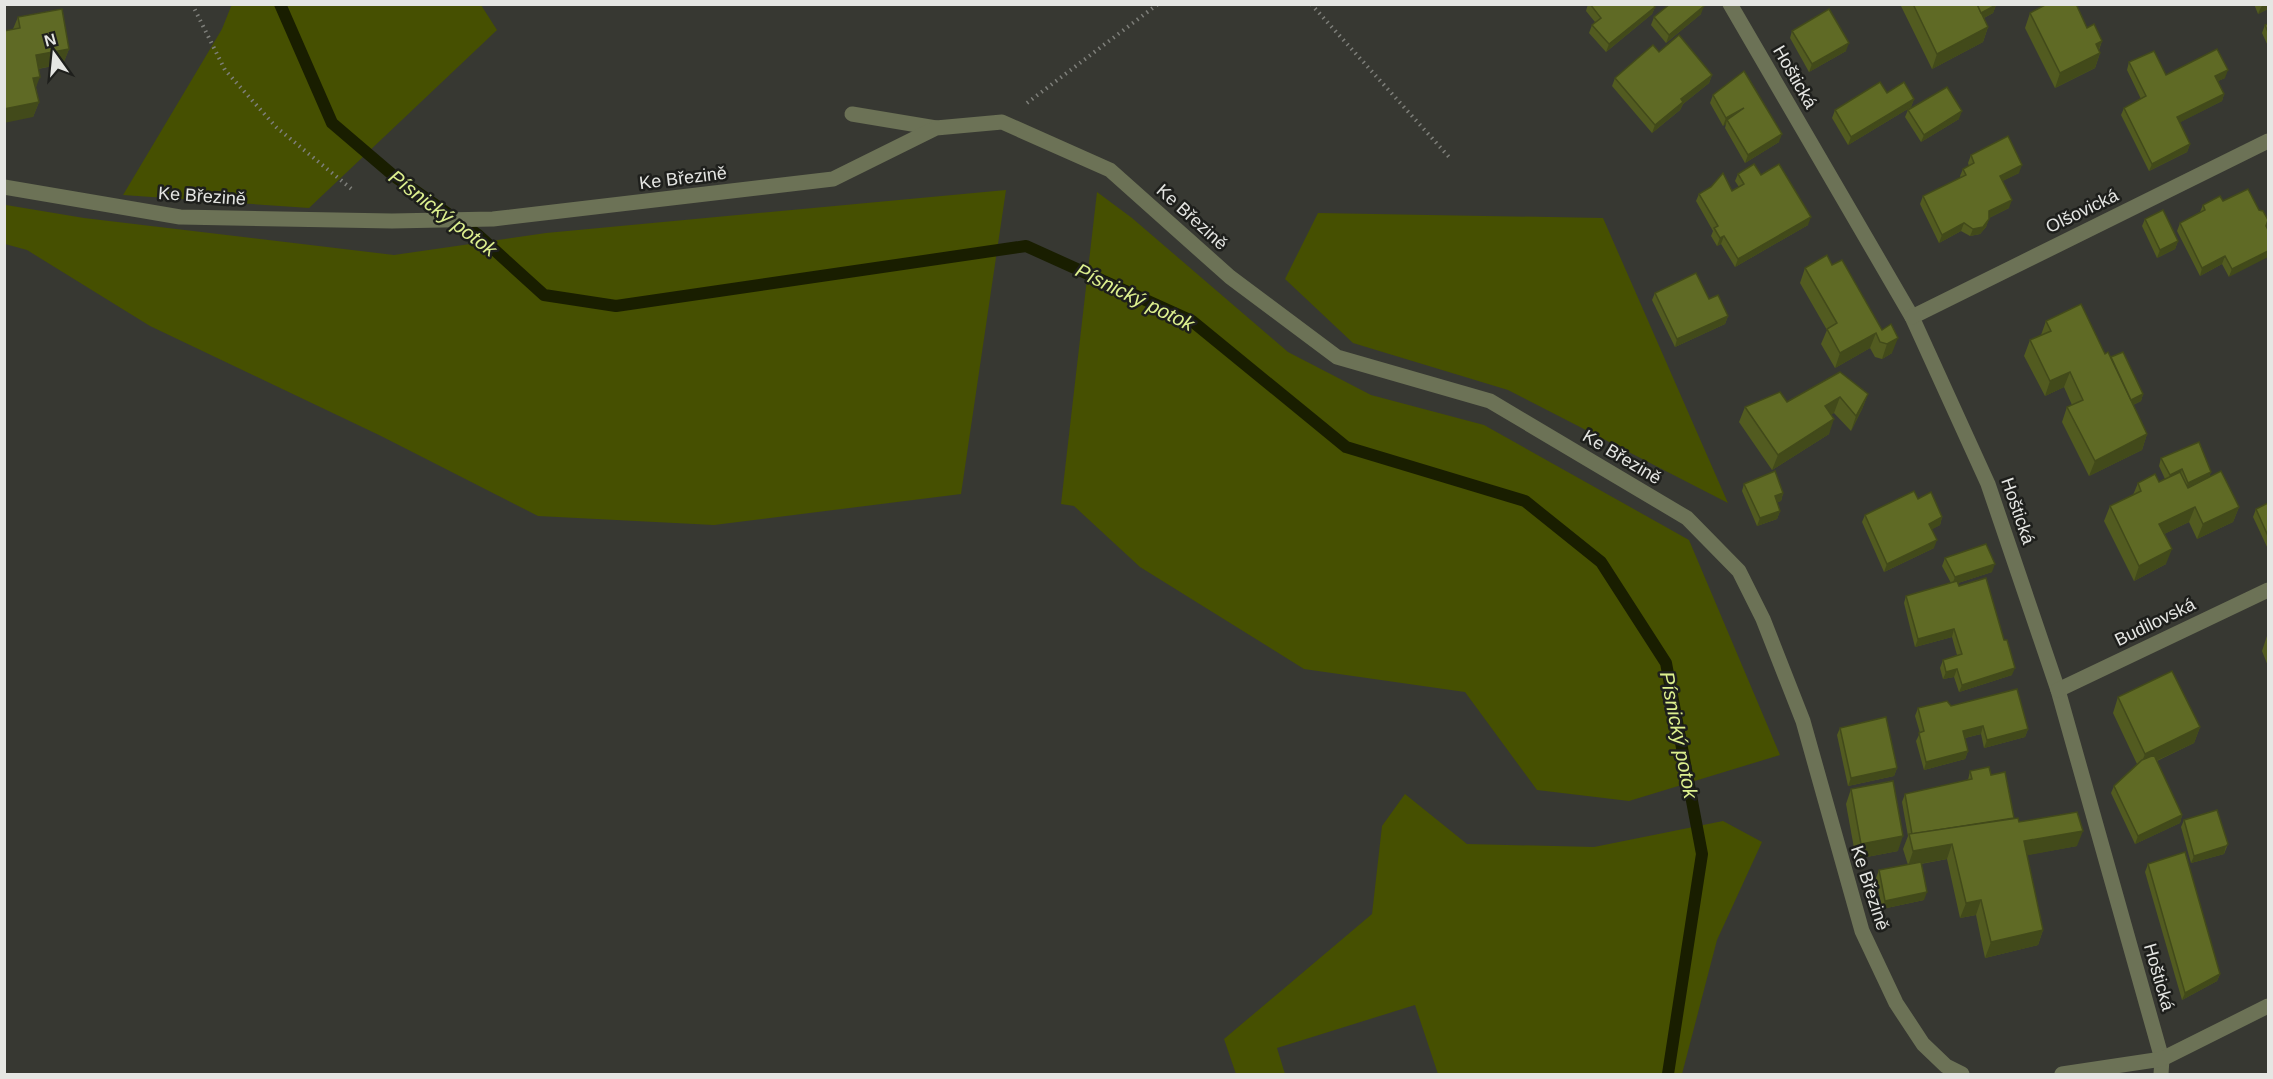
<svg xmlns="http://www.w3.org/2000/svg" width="2273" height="1079" font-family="Helvetica,sans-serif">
<rect width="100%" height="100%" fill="#373832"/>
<g fill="#465001">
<polygon points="232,4 481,5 497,30 309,208 123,195 222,29"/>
<polygon points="1006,190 961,494 714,525 538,516 381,436 150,326 27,250 5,244 6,205 84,218 394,255 546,233"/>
<polygon points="1097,192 1132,218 1288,352 1371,395 1484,425 1689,540 1780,755 1629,801 1537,790 1465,692 1304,669 1140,567 1074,506 1061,504"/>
<polygon points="1318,213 1603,218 1728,503 1508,390 1353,343 1285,279"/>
<polygon points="1405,794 1467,844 1594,847 1723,821 1762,842 1717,940 1682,1074 1438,1074 1415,1005 1277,1048 1285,1074 1236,1074 1224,1039 1372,914 1382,826"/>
</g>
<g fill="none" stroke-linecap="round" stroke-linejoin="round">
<polyline stroke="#191e00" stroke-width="12" points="280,4 332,123 394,176 478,235 544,295 616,306 1026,246 1192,321 1346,447 1525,501 1601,562 1666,663 1702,854 1668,1074"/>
<g stroke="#7e7f7a" stroke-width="4" stroke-dasharray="1.5 4.5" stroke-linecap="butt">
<polyline points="192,4 225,70 276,127 354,191"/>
<polyline points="1311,4 1449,157"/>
<polyline points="1027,103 1158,4"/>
</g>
<polyline stroke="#6c7256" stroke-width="15" points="852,114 936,128"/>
<g stroke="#6c7256" stroke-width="15">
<polyline points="1730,4 1912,317 1988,484 2058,690 2162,1059 2161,1074"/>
<polyline points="4,187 180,217 392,221 493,219 833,179 936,128 1002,122 1110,170 1230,277 1337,357 1490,401 1687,518 1739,571 1763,619 1803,721 1862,931 1896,1003 1923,1044 1946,1066 1962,1074"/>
<polyline points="1912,317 2268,141"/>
<polyline points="2058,690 2268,590"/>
<polyline points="2062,1074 2162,1059 2268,1006"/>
</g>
</g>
<g fill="#525b20">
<polygon points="1588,4 1653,4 1655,7 1652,14 1606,52 1589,33 1592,25 1595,22 1586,11"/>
<polygon points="1900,4 1995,4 1996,5 1993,13 1984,18 1988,27 1983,42 1932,69"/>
<polygon points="2254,4 2268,4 2268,9 2258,14"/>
<polygon points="2030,13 2087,28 2102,41 2099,50 2100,53 2095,68 2055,88 2025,28"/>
<polygon points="1701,14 1666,43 1651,25 1654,17"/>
<polygon points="18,17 69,49 63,64 38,69 36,88 39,102 33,117 13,29"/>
<polygon points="2268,24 2268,46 2262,33 2265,25"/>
<polygon points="1792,31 1846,51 1809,72 1790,38"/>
<polygon points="1659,52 1712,75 1709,83 1683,104 1680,110 1652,133 1612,86 1615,78"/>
<polygon points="2129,62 2166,75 2225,78 2218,81 2224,94 2222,101 2180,122 2190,144 2187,152 2149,171 2121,115 2124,108 2141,99 2127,70"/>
<polygon points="1887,93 1914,99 1911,107 1848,145 1832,118 1835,110"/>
<polygon points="1713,95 1779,142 1745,163 1725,128 1726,124 1723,126 1710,103"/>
<polygon points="1908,110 1959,119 1921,142 1905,117"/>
<polygon points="1971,155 2019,173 2002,181 2009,208 1989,218 1986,227 1980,234 1970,236 1961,231 1939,243 1920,204 1923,196 1961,178 1960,176 1963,169 1969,166 1968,163"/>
<polygon points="1738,174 1761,175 1808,225 1735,267 1721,244 1717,246 1711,236 1713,231 1696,201 1699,194 1732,191 1739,187 1735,181"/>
<polygon points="2223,201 2259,210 2229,277 2222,264 2200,276 2177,231 2180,223 2200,212 2203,205"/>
<polygon points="2145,219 2178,241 2175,249 2157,258 2142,226"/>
<polygon points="1842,260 1892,353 1882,359 1875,357 1870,348 1835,368 1821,344 1827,330 1800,283 1805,268 1832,265"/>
<polygon points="1655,293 1728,316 1725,324 1675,347 1652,300"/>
<polygon points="2046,321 2111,357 2143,394 2141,401 2133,405 2147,434 2142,450 2089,476 2062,422 2067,407 2072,405 2064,387 2045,396 2024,356 2030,340 2041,335"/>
<polygon points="1868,394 1862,409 1851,431 1834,413 1831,414 1829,434 1772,470 1739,422 1745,407"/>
<polygon points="2161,458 2211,472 2209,477 2239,507 2233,522 2197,539 2189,522 2164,534 2166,564 2134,581 2104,521 2110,506 2133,495 2138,483 2159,482 2165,479 2159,466"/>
<polygon points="1744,484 1783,493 1781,501 1777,502 1780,511 1777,519 1757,526 1742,491"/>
<polygon points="1918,499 1942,517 1940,525 1932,529 1934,548 1884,572 1862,522 1865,515"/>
<polygon points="2268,503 2268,549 2253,517 2256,509"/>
<polygon points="1945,558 1992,572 1958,583 2012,675 1959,692 1954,677 1943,679 1940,668 1943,660 1957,655 1952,637 1915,647 1904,603 1906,596 1951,583 1942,566"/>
<polygon points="2267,636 2268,636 2268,666 2262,651"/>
<polygon points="2118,697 2200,727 2194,743 2157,761 2182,815 2180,823 2135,844 2111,793 2114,786 2137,764 2113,713"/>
<polygon points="1951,706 2028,729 2025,737 1984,748 1981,734 1965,738 1968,751 1965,759 1924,770 1916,741 1920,733 1915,716 1918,708"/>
<polygon points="1840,728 1897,768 1894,776 1848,786 1837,735"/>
<polygon points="1970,771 1991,775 2014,818 2019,822 2077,846 2027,855 2043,930 2038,945 1985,958 1976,915 1960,918 1947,859 1921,864 1924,900 1882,909 1876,878 1879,870 1908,865 1903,849 1908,836 1902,802 1905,794 1968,780"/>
<polygon points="1851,789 1898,851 1856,859 1846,804"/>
<polygon points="2184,820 2228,844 2224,854 2191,863 2181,827"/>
<polygon points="2148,864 2220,974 2217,981 2182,1000 2145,872"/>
</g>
<g fill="#424a1a">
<polygon points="2265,4 2268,4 2268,9 2258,14 2261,7"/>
<polygon points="1996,5 1993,13 1978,21 1981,13"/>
<polygon points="1704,6 1701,14 1666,43 1669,35"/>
<polygon points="1655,7 1652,14 1606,52 1609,44"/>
<polygon points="1988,27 1983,42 1932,69 1937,54"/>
<polygon points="2102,41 2097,54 2100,53 2095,68 2055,88 2060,73 2096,44"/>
<polygon points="1849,43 1846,51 1809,72 1812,64"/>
<polygon points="69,49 63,64 31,70 36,55"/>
<polygon points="2228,70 2225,78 2212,84 2215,76"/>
<polygon points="1712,75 1709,83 1683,104 1680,110 1652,133 1655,125 1681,99"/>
<polygon points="40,77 34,92 33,78"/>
<polygon points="2224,94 2222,101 2175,125 2177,117"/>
<polygon points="1914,99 1911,107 1848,145 1851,137"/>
<polygon points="39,102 33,117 4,123 4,109"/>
<polygon points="1744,108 1727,120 1726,124 1723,126 1726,118"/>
<polygon points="1962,111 1959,119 1921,142 1924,135"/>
<polygon points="1782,134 1779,142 1745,163 1748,155"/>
<polygon points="2190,144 2187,152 2149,171 2152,164"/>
<polygon points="2022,165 2019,173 1997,184 2000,176"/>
<polygon points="2012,200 2009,208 1987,219 1989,211"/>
<polygon points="1811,217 1808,225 1735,267 1738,259"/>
<polygon points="1989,219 1986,227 1980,234 1970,236 1973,229"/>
<polygon points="1964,223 1961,231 1939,243 1942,235"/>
<polygon points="1724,236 1721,244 1717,246 1720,238"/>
<polygon points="2178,241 2175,249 2157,258 2160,250"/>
<polygon points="2268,251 2268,257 2229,277 2232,269"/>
<polygon points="2225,256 2222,264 2200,276 2202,268"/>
<polygon points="1728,316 1725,324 1675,347 1677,339"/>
<polygon points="1876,333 1870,348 1835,368 1840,353"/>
<polygon points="1898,338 1892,353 1882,359 1887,344"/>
<polygon points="2070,372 2064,387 2045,396 2050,381"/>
<polygon points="1868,394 1862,409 1851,431 1856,416"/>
<polygon points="2143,394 2141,401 2123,410 2126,402"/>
<polygon points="1840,397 1834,413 1820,421 1825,406"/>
<polygon points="1834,419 1829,434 1772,470 1778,455"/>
<polygon points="2147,434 2142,450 2089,476 2095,461"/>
<polygon points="2182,469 2180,477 2167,482 2170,475"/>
<polygon points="2211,472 2208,479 2185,490 2188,483"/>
<polygon points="1783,493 1781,501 1772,504 1775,496"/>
<polygon points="2195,507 2189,522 2154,539 2159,524"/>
<polygon points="2239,507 2233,522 2197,539 2203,524"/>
<polygon points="1780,511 1777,519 1757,526 1760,518"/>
<polygon points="1942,517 1940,525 1927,532 1929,524"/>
<polygon points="1937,540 1934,548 1884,572 1887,564"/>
<polygon points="2172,549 2166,564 2134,581 2139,566"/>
<polygon points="1995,564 1992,572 1952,585 1955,577"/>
<polygon points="1954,629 1952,637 1915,647 1918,639"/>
<polygon points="2015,668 2012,675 1959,692 1962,685"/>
<polygon points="1957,669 1954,677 1943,679 1946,672"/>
<polygon points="1983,726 1981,734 1960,739 1963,731"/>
<polygon points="2200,727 2194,743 2139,769 2145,754"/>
<polygon points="2028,729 2025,737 1984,748 1987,740"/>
<polygon points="1968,751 1965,759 1924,770 1926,762"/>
<polygon points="1897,768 1894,776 1848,786 1851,778"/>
<polygon points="2182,815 2180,823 2135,844 2138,836"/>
<polygon points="2083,831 2077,846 2018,857 2024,841"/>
<polygon points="1903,836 1898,851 1856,859 1861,844"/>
<polygon points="1952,844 1947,859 1908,866 1913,851"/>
<polygon points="2226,846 2224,854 2191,863 2194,856"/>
<polygon points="1927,892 1924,900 1882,909 1885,901"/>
<polygon points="1981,900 1976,915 1960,918 1966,903"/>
<polygon points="2043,930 2038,945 1985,958 1991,942"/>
<polygon points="2220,974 2217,981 2182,1000 2185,993"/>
</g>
<g fill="#5f6a25" stroke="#424a1a" stroke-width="1.5">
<polygon points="1590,4 1653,4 1655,7 1609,44 1592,25 1601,18"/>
<polygon points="1670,4 1703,4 1704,6 1669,35 1654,17"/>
<polygon points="1913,4 1977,4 1988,27 1937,54"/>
<polygon points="1977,4 1995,4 1996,5 1981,13"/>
<polygon points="2047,4 2076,4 2087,28 2094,24 2102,41 2096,44 2100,53 2060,73 2030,13"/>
<polygon points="62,9 69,49 36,55 40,77 33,78 39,102 4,109 4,31 20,28 18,17"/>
<polygon points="1829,9 1849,43 1812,64 1792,31"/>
<polygon points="2268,24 2268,32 2265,25"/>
<polygon points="1679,35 1712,75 1681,99 1683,102 1655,125 1615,78 1653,45 1659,52"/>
<polygon points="2217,49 2228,70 2215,76 2224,94 2177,117 2190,144 2152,164 2124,108 2146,96 2129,62 2154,51 2166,75"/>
<polygon points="1744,71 1782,134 1748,155 1727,120 1744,108 1726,118 1713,95"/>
<polygon points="1880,82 1887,93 1904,82 1914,99 1851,137 1835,110"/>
<polygon points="1947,87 1962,111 1924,135 1908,110"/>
<polygon points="2008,136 2022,165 2000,176 2012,200 1989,211 1989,219 1983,227 1973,229 1964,223 1942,235 1923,196 1966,175 1963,169 1974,163 1971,155"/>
<polygon points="1754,164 1761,175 1779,164 1811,217 1738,259 1724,236 1720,238 1714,228 1718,226 1699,194 1711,187 1723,173 1732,191 1744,184 1738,174"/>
<polygon points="2248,189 2259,210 2263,211 2268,220 2266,226 2268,230 2268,251 2232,269 2225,256 2202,268 2180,223 2205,210 2203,205 2220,196 2223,201"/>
<polygon points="2163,210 2178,241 2160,250 2145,219"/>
<polygon points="1827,255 1832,265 1842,260 1882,330 1891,324 1898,338 1887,344 1880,342 1876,333 1840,353 1827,329 1837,323 1805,268"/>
<polygon points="1696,273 1709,299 1718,295 1728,316 1677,339 1655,293"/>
<polygon points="2081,304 2105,354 2108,352 2147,434 2095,461 2067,407 2083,400 2070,372 2050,381 2030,340 2051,331 2046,321"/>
<polygon points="2123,352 2143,394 2131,400 2111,357"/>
<polygon points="1840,372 1868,394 1856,416 1840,397 1825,406 1834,419 1778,455 1745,407 1780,392 1787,402"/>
<polygon points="2199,442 2211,472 2188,483 2182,469 2170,475 2161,458"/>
<polygon points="1775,471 1783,493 1775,496 1780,511 1760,518 1744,484"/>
<polygon points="2221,471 2239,507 2203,524 2195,507 2159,524 2172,549 2139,566 2110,506 2141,491 2138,483 2155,474 2159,482 2180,472 2188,488"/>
<polygon points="1914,491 1918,499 1931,492 1942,517 1929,524 1937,540 1887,564 1865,515"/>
<polygon points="2268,503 2268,536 2256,509"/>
<polygon points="1986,544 1995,564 1955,577 1945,558"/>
<polygon points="1986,578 2004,640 2007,640 2015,668 1962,685 1957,669 1946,672 1943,660 1962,654 1954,629 1918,639 1906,596 1957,581 1959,586"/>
<polygon points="2172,671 2200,727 2145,754 2118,697"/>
<polygon points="2017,689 2028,729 1987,740 1983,726 1963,731 1968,751 1926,762 1919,733 1924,731 1918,708 1947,701 1951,706"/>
<polygon points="1886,717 1897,768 1851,778 1840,728"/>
<polygon points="2154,755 2182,815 2138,836 2114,786 2142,760"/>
<polygon points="1989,767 1991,775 2005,772 2014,818 1912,834 1905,794 1972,779 1970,771"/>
<polygon points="1893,781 1903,836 1861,844 1851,789"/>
<polygon points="2217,810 2228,844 2226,846 2194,856 2184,820"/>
<polygon points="2077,812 2083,831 2024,841 2043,930 1991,942 1981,900 1966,903 1952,844 1913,851 1909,834 2018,818 2019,822"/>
<polygon points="2185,852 2220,974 2185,993 2148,864"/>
<polygon points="1921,862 1927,892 1885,901 1879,870"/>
</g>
<g text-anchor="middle" stroke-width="5" stroke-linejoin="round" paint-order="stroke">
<g font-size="18" fill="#e5e6e3" stroke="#1e1f1c">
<text transform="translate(1795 77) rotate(60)" y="6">Hoštická</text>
<text transform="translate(683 178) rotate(-7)" y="6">Ke Březině</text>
<text transform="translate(202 196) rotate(4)" y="6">Ke Březině</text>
<text transform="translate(2082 211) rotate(-26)" y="6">Olšovická</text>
<text transform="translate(1192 217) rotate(42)" y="6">Ke Březině</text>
<text transform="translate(1622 457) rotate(31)" y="6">Ke Březině</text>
<text transform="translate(2018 511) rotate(71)" y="6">Hoštická</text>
<text transform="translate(2155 622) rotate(-26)" y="6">Budilovská</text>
<text transform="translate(1870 888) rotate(72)" y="6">Ke Březině</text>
<text transform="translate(2159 977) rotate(74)" y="6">Hoštická</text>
</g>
<g font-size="20" font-style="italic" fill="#ddf08e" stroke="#1e1f1c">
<text transform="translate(443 213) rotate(37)" y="7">Písnický potok</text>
<text transform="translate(1135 297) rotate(26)" y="7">Písnický potok</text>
<text transform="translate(1679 735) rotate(79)" y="7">Písnický potok</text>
</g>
</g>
<rect width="2273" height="1079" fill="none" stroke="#e5e6e3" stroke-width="12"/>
<g transform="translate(54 54) rotate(345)" stroke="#1e1f1c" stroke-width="4.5" paint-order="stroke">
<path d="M0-4.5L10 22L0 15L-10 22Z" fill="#e5e6e3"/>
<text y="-9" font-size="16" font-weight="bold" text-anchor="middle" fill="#e5e6e3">N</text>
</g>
</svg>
